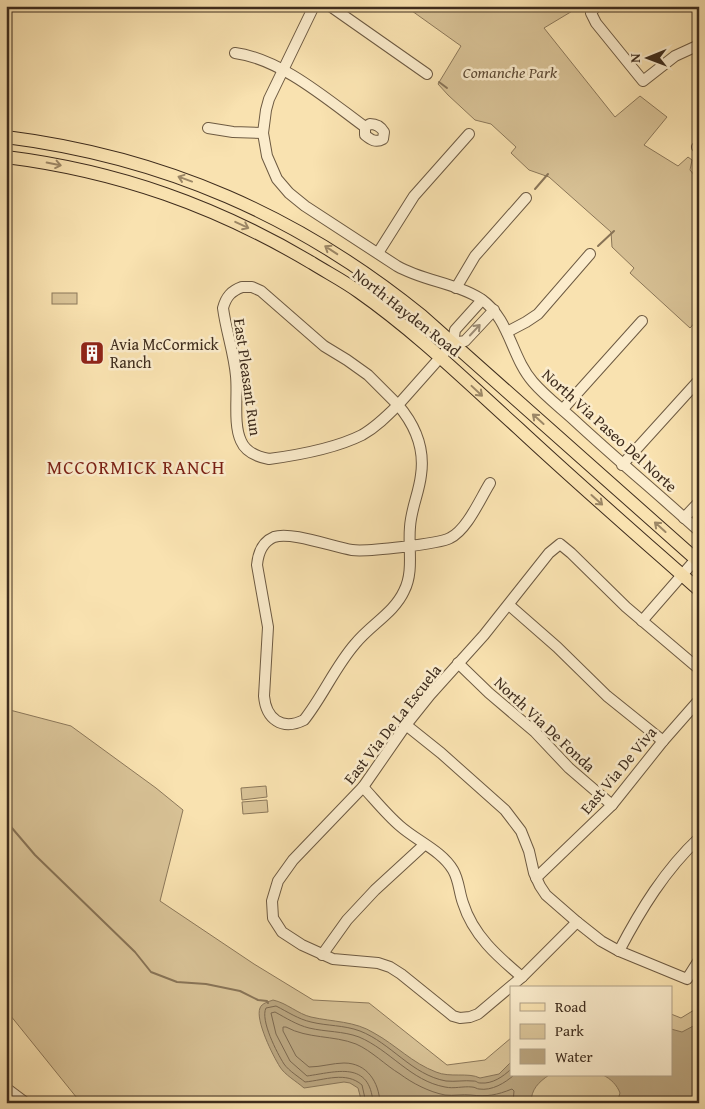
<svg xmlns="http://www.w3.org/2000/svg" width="705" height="1109" font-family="'Gentium Book Plus',serif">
<rect width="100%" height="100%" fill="#f9e2b0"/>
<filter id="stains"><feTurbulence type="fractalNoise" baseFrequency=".004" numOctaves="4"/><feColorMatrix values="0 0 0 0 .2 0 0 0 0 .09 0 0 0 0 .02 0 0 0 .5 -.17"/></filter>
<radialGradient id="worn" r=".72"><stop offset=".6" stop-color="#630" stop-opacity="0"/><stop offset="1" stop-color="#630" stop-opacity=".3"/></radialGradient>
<g fill="#d9c397" stroke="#8c785a">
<polygon points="405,6 575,6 574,10 544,28 615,117 640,96 667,117 644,145 678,166 688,157 692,160 690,170 699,181 699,318 690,328 630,273 634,268 612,247 611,232 549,177 529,170 511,153 516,147 491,124 475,120 448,95 438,84 461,46"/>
<rect x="52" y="293" width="25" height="11"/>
<polygon points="6,709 71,726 156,788 183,810 160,901 254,964 313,1000 369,1003 447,1065 485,1060 511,1038 511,1075 671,1075 671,1014 681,1018 699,1007 699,1103 81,1103 6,1010"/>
<polygon points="266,786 267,797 242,800 241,788"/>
<polygon points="267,800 268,812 243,814 242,802"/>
</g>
<g fill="#b9a47e" stroke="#887457">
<path d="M 273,1000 C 287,1003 298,1014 311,1017 C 333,1022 355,1021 374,1033 C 396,1045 412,1063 436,1072 C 450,1078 468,1072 480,1078 L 499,1074 L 511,1062 L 511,1075 L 549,1075 C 539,1082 531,1089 531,1103 L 362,1103 L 358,1088 L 350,1083 L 344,1082 L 304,1088 C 296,1081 285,1075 280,1067 C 273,1056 255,1020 260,1008 C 262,1003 268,1002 273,1000 Z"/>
<path d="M 699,1023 L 699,1103 L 617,1103 L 620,1093 C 617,1085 611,1079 603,1075 L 671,1075 L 671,1029 L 682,1032 Z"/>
</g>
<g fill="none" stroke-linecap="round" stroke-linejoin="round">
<g stroke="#7c684e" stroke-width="1">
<path d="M 366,1103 L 362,1085 C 346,1071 325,1080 305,1082 C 299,1077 289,1071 284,1064 C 277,1053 260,1020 266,1008 L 276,1006 C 288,1012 298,1019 311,1022 C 327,1026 344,1025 360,1031 C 391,1043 412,1075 446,1081 C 455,1082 465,1080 473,1081 C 478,1081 476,1083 481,1083 C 492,1084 503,1077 511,1069"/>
<path d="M 373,1103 C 370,1060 336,1072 307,1076 L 290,1061 L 276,1034 L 271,1013 L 275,1012 C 286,1018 297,1025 309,1028 C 326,1032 343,1031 359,1037 C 390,1050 411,1081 445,1087 C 454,1089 463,1086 472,1087 C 475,1087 477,1089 479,1089 C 492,1091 505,1083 514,1075"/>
<path d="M 380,1103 C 379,1082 367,1063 344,1063 C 333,1063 321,1067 309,1067 L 296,1056 L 283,1031 L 283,1027 L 286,1027 C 308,1039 333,1035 356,1044 C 372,1051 385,1065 400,1074 C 412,1083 429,1092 445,1095 C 453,1096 463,1094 471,1095 C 487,1097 497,1095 512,1089 L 514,1091 L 513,1103"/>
</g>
<g stroke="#887457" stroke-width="2">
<polyline points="439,82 447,88"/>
<polyline points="535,189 548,174"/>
<polyline points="598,246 614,231"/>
<polyline points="6,821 35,855 135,952 151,972 177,982 206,984 240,991 258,1000 267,1001 268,1003"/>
</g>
<defs>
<g id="minor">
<path d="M 314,6 L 269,99 L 266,110 L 263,133 L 267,156 L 277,179 L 289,193 L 305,206 L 397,266 C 423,281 456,283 481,299 C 510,319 511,357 533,382 C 545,396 561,408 574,420 C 615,458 658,494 699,531"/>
<polyline points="330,6 427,74"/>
<polyline points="596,6 591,13 596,23 643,81 675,56 699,45"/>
<path d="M 235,53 C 281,59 328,100 365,127"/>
<path d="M 370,124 C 377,124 381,127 384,132 L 383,139 C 376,143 371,140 365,135 L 365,127 Z"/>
<polyline points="208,128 233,132 263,133"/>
<polyline points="697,147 699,146"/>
<polyline points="378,253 414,196 469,134"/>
<path d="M 242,287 L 252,287 L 261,291 L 324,346 L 347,360 L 368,375 L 398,405 C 387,416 376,427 362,435 C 336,448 299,455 269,459 C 258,457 246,453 241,441 C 233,424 238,396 236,376 C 234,353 226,331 223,308 C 226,297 231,291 242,287 Z"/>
<polyline points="456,288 475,256 526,198"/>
<path d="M 482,300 L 455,330 L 453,343 L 398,405 C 415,425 425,448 421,475 C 419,493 411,509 410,527 C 408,548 414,572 404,591 C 394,613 370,625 355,644 C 335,667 323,696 304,720 C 282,731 266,719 264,696 L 268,627 L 257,565 C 258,554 262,542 274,537 C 291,531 333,547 352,550 C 366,552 439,544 450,538 C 467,530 480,499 490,483"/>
<polyline points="507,332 526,322 538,314 590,254"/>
<polyline points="453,343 465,341 494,310"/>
<polyline points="563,409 642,321"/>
<polyline points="622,465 699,380"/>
<polyline points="684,518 699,502"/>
<polyline points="509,605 557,647 607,696 663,741"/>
<polyline points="642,621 696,559"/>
<polyline points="458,663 489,693 535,732 569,768 612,805"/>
<polyline points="406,725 441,753 505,810 521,831 529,851 534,873 540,886 546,895 577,922 601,941 619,951 687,979 699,960"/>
<path d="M 363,787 C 375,800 387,815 400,826 C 417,841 442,851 453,870 C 459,880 459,892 463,903 C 473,935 497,956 522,977"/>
<polyline points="536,878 612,805 663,741 699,700"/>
<polyline points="577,922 522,977 478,1014 470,1017 460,1018 453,1016 401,974 390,967 378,963 333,959 302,945 282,932 273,918 272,901 278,881 293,860 363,787 406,725 430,695 484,635 549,553 560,544 571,553 626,607 699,669"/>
<path d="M 619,951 C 641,909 665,870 699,838"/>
<polyline points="322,955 347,920 375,890 424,845"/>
<polyline points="6,1088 26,1103"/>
</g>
<g id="major">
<path d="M 6,137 C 164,157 299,216 422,316 L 699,562"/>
<path d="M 6,157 C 118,171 216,206 312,263 C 328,273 344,281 359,292 C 416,332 466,381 518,428 C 577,483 638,536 699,590"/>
</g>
</defs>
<use href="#minor" stroke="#6d5a42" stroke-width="12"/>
<use href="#major" stroke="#3e2c1d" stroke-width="14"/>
<use href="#minor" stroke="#fbeccc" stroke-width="10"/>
<use href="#major" stroke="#f9e2b0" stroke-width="12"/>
</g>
<defs><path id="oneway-shaft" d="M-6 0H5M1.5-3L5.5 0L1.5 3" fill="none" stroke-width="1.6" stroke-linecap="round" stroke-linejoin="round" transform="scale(1.25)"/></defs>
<g stroke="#9c8766">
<use href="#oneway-shaft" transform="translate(54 164) rotate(11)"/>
<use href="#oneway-shaft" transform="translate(185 179) rotate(-160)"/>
<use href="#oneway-shaft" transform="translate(242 225) rotate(25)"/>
<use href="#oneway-shaft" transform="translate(331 250) rotate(-147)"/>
<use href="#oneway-shaft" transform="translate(477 391) rotate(43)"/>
<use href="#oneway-shaft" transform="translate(538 419) rotate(-138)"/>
<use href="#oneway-shaft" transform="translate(597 500) rotate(42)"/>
<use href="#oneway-shaft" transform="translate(660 527) rotate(-138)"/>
</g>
<use stroke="#9c8c74" href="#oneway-shaft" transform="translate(475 330) rotate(-47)"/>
<defs>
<symbol id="building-square" viewBox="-11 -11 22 22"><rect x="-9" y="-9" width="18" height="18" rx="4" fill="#8f2418" stroke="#fbeccc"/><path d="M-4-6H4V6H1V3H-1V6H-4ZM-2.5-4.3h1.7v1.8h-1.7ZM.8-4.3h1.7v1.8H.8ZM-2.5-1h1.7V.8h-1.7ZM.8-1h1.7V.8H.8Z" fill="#fff"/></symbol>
</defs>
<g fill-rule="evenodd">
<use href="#building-square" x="78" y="339" width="28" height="28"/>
</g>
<g text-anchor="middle" stroke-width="5" stroke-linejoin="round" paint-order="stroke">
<g font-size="16" font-style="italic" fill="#5d4a35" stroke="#fbeccc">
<text x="510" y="78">Comanche Park</text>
</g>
<g font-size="16" fill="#3e2c1d" stroke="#fbeccc">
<text transform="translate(407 312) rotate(38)" y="6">North Hayden Road</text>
<text transform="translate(248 377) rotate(82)" y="6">East Pleasant Run</text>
<text transform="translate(610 430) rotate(42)" y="6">North Via Paseo Del Norte</text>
<text transform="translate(392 724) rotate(-52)" y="6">East Via De La Escuela</text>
<text transform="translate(545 724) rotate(43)" y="6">North Via De Fonda</text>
<text transform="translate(618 770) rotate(-50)" y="6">East Via De Viva</text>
</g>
<g font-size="16" fill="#3e2c1d" stroke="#fbeccc" text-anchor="start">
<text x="110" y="350">Avia McCormick<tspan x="110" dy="18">Ranch</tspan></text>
</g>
<g font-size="19" letter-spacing="1" fill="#7a1f14" stroke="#fbeccc">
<text x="136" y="474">MCCORMICK RANCH</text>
</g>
</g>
<rect width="705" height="1109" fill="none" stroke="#f9e2b0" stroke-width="25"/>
<rect x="8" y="8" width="690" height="1094" fill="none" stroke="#3e2c1d" stroke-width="2.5"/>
<rect x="12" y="12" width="680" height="1084" fill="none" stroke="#3e2c1d"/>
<rect x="510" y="986" width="162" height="90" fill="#fbeccc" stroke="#af9f86"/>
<rect x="520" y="1003" width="25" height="8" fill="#f9e2b0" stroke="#af9f86"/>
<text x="555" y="1012" font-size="15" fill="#3e2c1d">Road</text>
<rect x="520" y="1024" width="25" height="15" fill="#d9c397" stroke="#af9f86"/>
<text x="555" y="1036" font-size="15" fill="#3e2c1d">Park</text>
<rect x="520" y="1049" width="25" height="15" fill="#b9a47e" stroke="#af9f86"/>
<text x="555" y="1062" font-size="15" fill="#3e2c1d">Water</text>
<g transform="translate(648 58) rotate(269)" stroke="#fbeccc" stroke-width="4" paint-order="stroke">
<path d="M0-4L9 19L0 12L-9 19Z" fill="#3e2c1d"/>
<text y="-8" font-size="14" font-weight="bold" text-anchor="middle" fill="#3e2c1d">N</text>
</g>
<rect width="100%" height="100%" filter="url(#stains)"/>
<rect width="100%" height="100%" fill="url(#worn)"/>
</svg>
